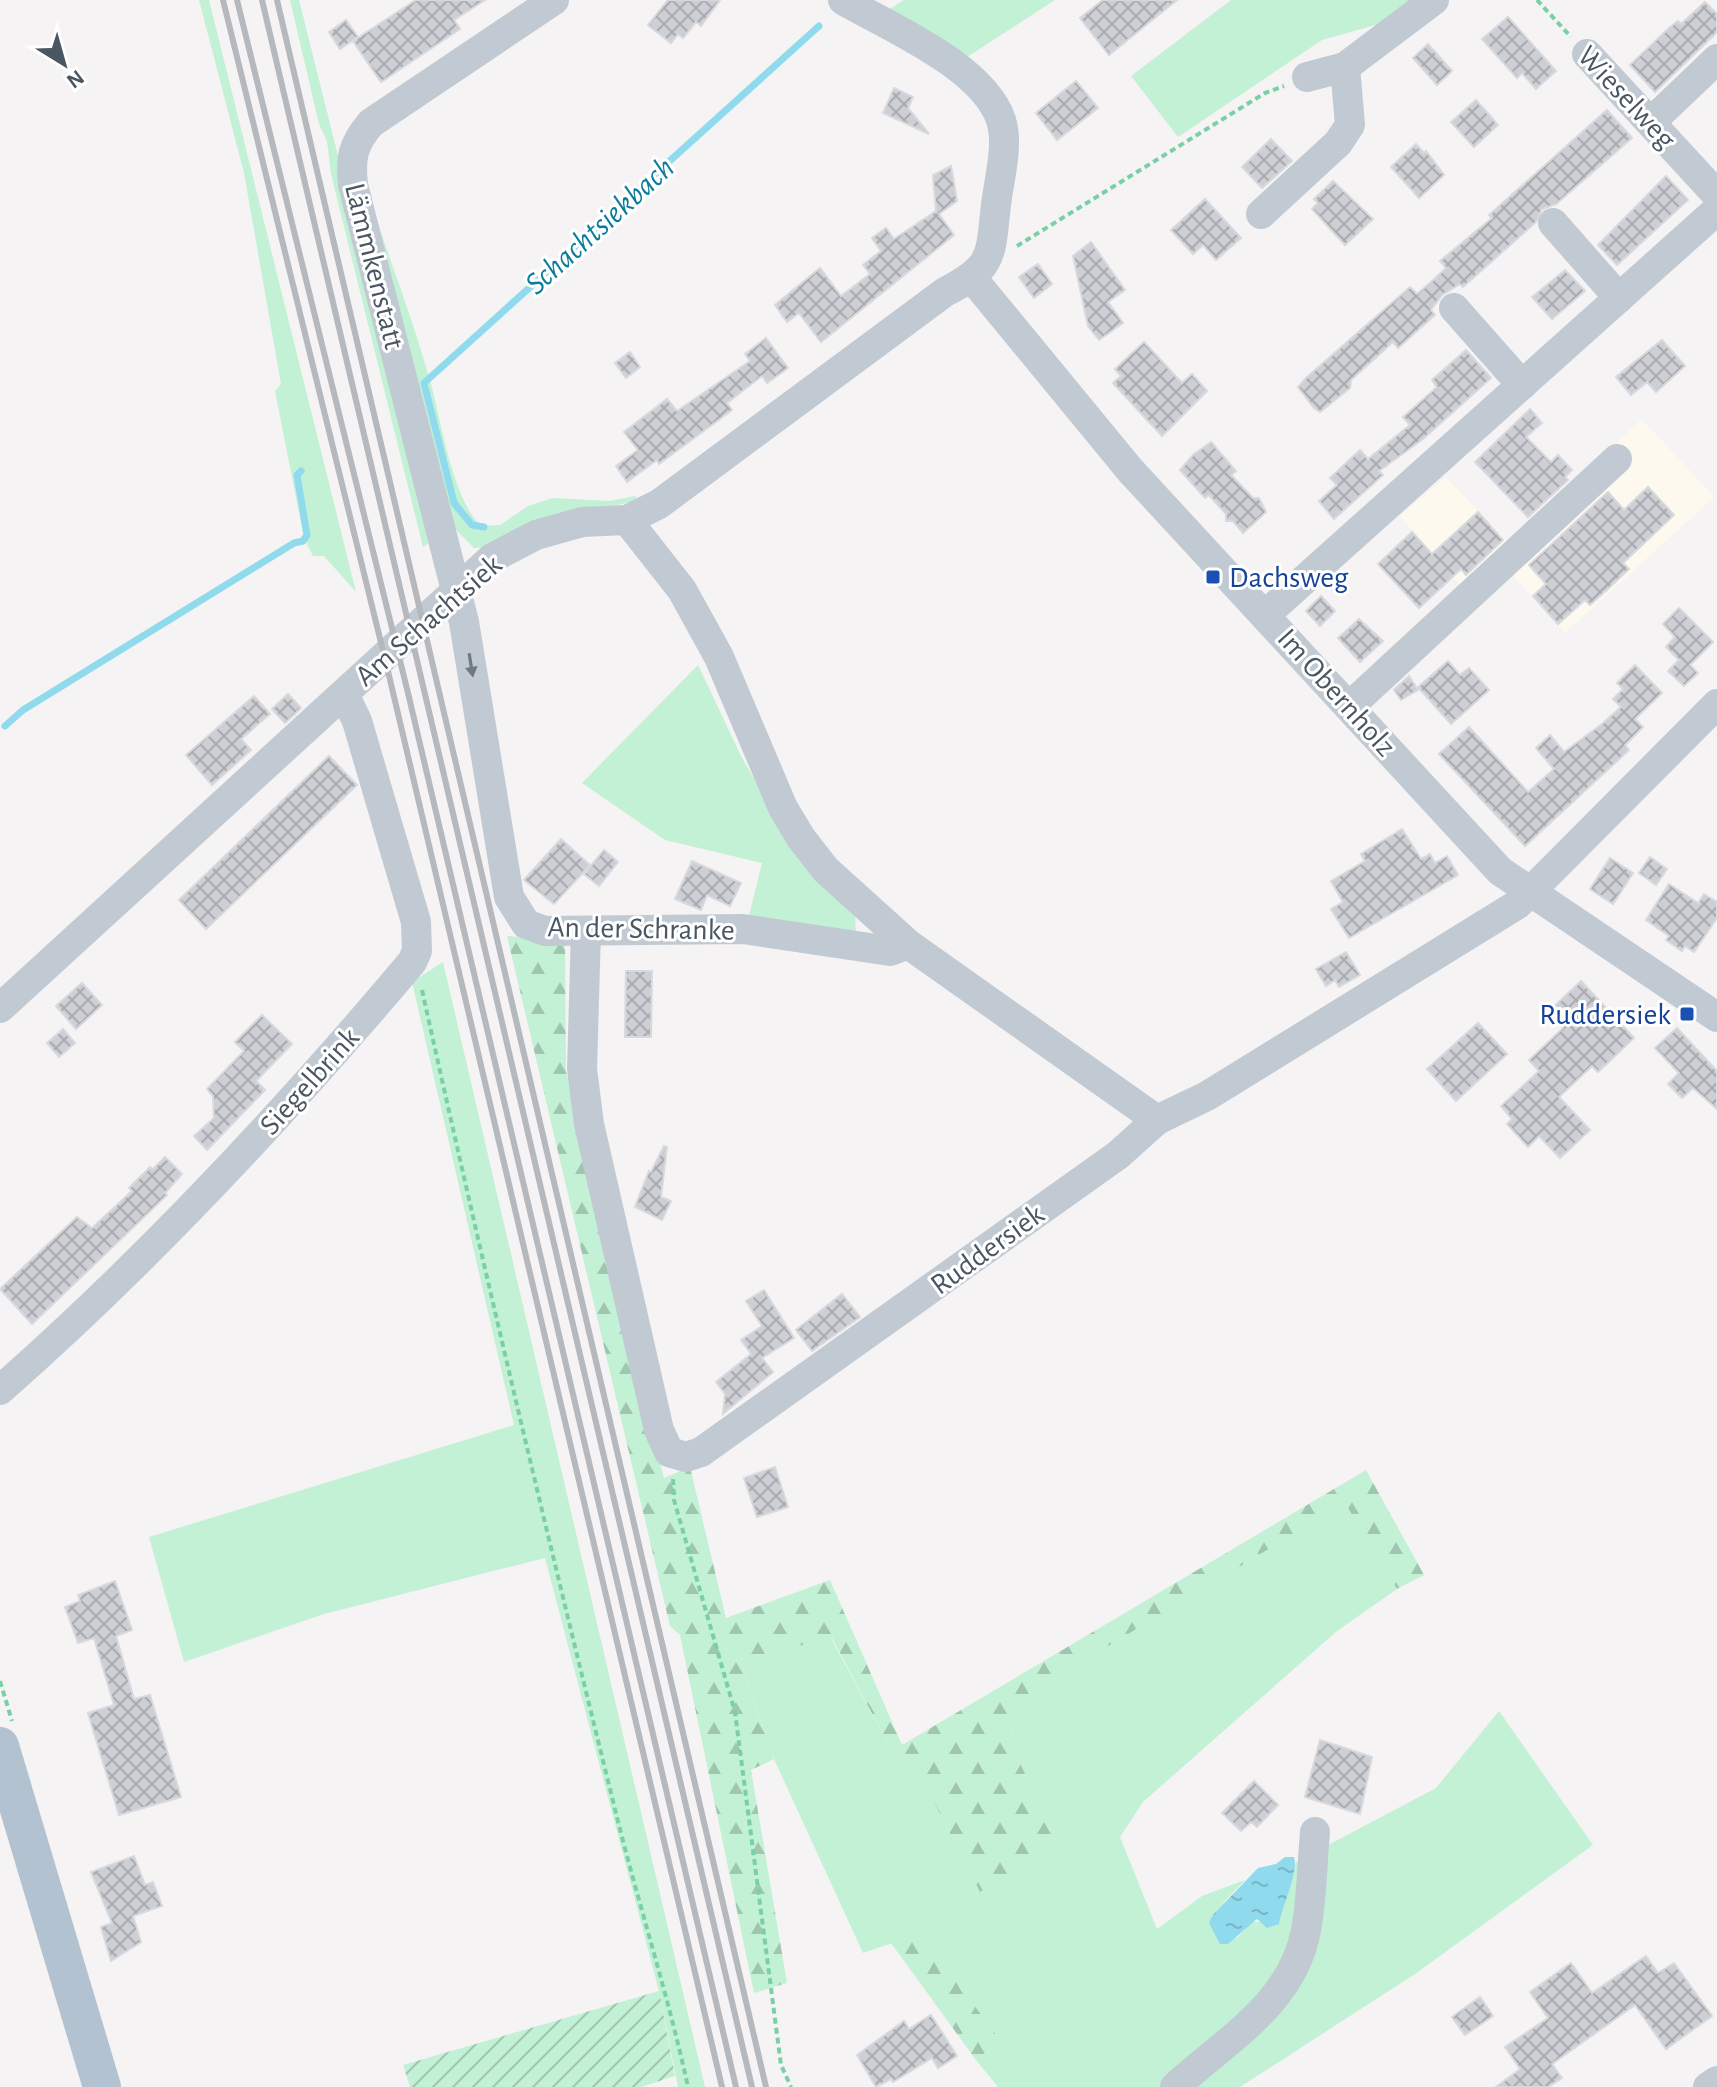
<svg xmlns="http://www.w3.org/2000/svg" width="1717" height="2087" font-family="'Alegreya Sans',sans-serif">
<defs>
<pattern id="forest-firs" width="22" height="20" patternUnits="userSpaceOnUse" patternTransform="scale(2)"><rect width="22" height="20" fill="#c3f1d5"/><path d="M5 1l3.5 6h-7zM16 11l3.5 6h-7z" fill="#a0c6b0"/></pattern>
<pattern id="garden-furrows" width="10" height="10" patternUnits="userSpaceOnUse" patternTransform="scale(2)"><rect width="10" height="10" fill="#c3f1d5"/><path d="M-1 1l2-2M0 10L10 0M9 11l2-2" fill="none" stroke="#a0c6b0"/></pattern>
<pattern id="water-ripples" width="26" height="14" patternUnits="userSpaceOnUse" patternTransform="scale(2)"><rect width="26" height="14" fill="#90daee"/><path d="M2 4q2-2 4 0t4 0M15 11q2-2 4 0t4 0" fill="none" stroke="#78b4c4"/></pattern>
<pattern id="building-cross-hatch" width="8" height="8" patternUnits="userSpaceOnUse" patternTransform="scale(2)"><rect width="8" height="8" fill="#cdcfd5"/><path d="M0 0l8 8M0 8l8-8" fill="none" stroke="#a8abb0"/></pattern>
</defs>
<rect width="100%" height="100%" fill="#f5f3f3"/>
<polygon fill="#fdf9ef" points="1642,419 1714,497 1565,633 1508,570 1474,601 1400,516 1446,477 1510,544"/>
<g fill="#c3f1d5">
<polygon points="199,0 209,0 356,592 324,556 313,556 304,538 275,391 281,384 244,173"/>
<polygon points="290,0 299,0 434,539 423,547 331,174 327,141 319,124"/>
<polygon points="904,0 1055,0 961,61 885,12"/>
<polygon points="1231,0 1411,0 1386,22 1322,40 1178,137 1131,76"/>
<path d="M 375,215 C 394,271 415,327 431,384 C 441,421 453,500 481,526 L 500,525 L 528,506 L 553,498 L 610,501 L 635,496 L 638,500 L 536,525 L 489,547 L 474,548 L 454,528 Z"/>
<polygon points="698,665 742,758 788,836 855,911 856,937 748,920 762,863 665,840 582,783"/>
<polygon points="443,962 705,2087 678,2087 659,1991 545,1558 324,1614 184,1662 149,1537 514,1425 412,982"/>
<polygon points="1345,1502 1397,1589 1337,1631 1143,1802 1120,1837 1157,1929 1202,1896 1245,1880 1223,1903 1237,1938 1252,1922 1262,1922 1283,1899 1296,1862 1436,1788 1499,1711 1593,1845 1415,1974 1240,2087 998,2087 976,2060 1001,2042 921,1933 863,1953 774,1759 740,1660 831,1638 894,1755 914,1763 980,1891 1056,1841 1009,1739 1022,1698"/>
</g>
<g fill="url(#forest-firs)">
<polygon points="507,936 565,941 566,1071 664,1478 690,1467 726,1618 830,1580 902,1745 1366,1470 1424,1575 1397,1589 1345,1503 1022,1698 1009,1739 1056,1841 980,1892 914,1763 894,1755 832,1638 740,1660 774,1759 751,1770 787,1983 754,1993 680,1635 670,1626"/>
<polygon points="921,1932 1001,2042 976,2060 891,1943"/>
</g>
<polygon fill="url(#garden-furrows)" points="659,1991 675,2076 641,2087 410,2087 403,2065"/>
<path fill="url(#water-ripples)" d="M 1285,1857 L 1294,1857 C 1299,1871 1282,1907 1279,1924 L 1267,1928 L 1257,1919 L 1228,1944 L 1220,1944 L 1209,1923 L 1212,1916 L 1258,1868 L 1276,1864 Z"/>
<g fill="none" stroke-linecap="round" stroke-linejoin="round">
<g stroke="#90daee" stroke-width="7">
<polyline points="484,527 472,525 454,503 424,383 819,26"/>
<polyline points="5,726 23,710 294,543 303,541 307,535 297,475 301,471"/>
</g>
</g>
<g fill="url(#building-cross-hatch)" stroke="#d7d9de" stroke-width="2">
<polygon points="416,0 485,0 454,20 460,29 381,82 353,41"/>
<polygon points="668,0 720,0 701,26 696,22 683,38 678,34 671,43 648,25"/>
<polygon points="1103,0 1177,0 1109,55 1080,18"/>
<polygon points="1705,2 1717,14 1717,32 1655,92 1630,65 1670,27 1678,21 1681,24"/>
<polygon points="1508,17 1556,71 1536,89 1522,73 1517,78 1482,39"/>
<polygon points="346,20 358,37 340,49 329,32"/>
<polygon points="1428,44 1452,71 1437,85 1413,58"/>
<polygon points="1076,81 1098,108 1057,140 1036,113"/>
<polygon points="894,88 913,97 908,108 929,134 883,113"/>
<polygon points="1476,100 1498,125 1474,147 1451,122"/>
<polygon points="1607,110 1632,138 1556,204 1542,209 1536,222 1463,287 1460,284 1442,295 1431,310 1435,315 1398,348 1393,342 1351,380 1350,388 1320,412 1314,408 1298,387 1307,377 1410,287 1417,294 1431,282 1446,268 1440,261 1492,218 1489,215"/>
<polygon points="1271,139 1292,161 1262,188 1242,167"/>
<polygon points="1416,144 1424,153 1426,151 1444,175 1419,198 1391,167"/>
<polygon points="951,166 957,201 939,214 954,235 821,342 799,313 787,322 775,305 820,268 841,296 870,274 863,265 881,251 872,238 886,228 894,239 936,211 933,175"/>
<polygon points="1666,176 1688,200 1617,265 1598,245"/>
<polygon points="1333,181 1373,219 1345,245 1312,209 1318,203 1314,199"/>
<polygon points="1205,199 1241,238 1216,260 1203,245 1193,254 1171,230"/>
<polygon points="1091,242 1125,290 1108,302 1123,323 1099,340 1088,326 1073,256"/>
<polygon points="1038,264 1052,284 1034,298 1019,277"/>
<polygon points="1565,270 1585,291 1552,319 1532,297"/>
<polygon points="766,338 788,368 767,383 762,376 727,403 732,410 659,464 657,460 627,482 616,466 638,450 624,432 667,399 677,411 750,361 745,354"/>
<polygon points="1662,340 1685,366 1656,392 1647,382 1631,395 1616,377"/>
<polygon points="1144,342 1182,383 1192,374 1207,391 1162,436 1113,383 1121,376 1115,369"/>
<polygon points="1466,350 1491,378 1423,439 1379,471 1383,475 1334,519 1319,501 1337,485 1330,478 1360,450 1368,459 1410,425 1403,417 1437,387 1432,380"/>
<polygon points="630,352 640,367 626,378 615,363"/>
<polygon points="1530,409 1542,423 1526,437 1551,462 1558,455 1572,470 1565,477 1568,480 1528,517 1475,462"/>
<polygon points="1211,442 1236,471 1231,475 1253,498 1259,498 1266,512 1243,533 1233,521 1226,521 1226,514 1209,495 1205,498 1180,470 1193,455"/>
<polygon points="1648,487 1674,515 1623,563 1629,569 1609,588 1590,605 1585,600 1558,624 1533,596 1546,584 1529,565 1608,492 1624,510"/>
<polygon points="1478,512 1503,540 1466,575 1461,569 1419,608 1378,564 1412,532 1432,554"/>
<polygon points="1321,596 1335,611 1320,626 1306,611"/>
<polygon points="1679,608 1713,642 1690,665 1698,673 1684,686 1668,671 1679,660 1666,647 1675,637 1663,624"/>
<polygon points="1359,619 1383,641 1360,662 1338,638"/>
<polygon points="1448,661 1460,675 1469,668 1489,690 1451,724 1418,687"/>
<polygon points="1635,665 1662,693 1635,719 1643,727 1625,745 1629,750 1525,846 1439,754 1469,727 1528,792 1554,769 1536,748 1550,735 1564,752 1602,724 1621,707 1613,699 1623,689 1617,683"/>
<polygon points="1409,676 1418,690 1401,700 1394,690"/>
<polygon points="288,694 301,708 285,723 272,709"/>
<polygon points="254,696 270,714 241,739 251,750 212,785 186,755"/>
<polygon points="329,756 357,785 206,929 179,900"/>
<polygon points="1402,829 1421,859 1430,854 1435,863 1447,856 1458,875 1349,938 1331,909 1343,902 1331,881 1365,861 1361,854"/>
<polygon points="561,839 590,865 554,904 524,880"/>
<polygon points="604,850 618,862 599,886 584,874"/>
<polygon points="1650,857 1667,869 1656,885 1639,873"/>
<polygon points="1610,858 1633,873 1613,904 1590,889"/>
<polygon points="692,861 741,883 730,906 707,895 701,910 675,899"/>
<polygon points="1669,884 1698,903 1704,894 1717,902 1717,918 1694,952 1685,946 1682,951 1666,940 1669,936 1646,920"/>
<polygon points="1346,952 1360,975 1339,987 1335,980 1326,986 1316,969"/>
<polygon points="626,971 652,971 651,1037 625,1037"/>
<polygon points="1581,981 1634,1038 1598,1072 1592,1066 1559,1097 1590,1130 1560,1158 1539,1136 1528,1147 1507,1124 1512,1119 1501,1106 1539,1071 1529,1060 1563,1028 1548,1012"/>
<polygon points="82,983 102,1005 76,1029 56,1006"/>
<polygon points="262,1015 292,1044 256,1081 265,1090 207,1150 194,1136 214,1118 213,1096 207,1089 244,1051 235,1042"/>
<polygon points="1478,1023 1507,1054 1456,1101 1427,1069"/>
<polygon points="1677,1028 1717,1071 1717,1109 1693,1088 1682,1098 1668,1084 1679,1073 1655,1048"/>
<polygon points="63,1029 75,1043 59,1057 47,1043"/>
<polygon points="664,1146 667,1147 661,1197 671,1201 662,1220 635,1207 649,1171 651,1172"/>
<polygon points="165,1157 182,1174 165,1193 167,1195 32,1324 0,1289 77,1217 92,1228 132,1191 129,1188 150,1167 153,1169"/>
<polygon points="764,1290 794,1338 762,1358 773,1372 723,1414 725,1394 716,1382 751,1354 741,1340 762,1326 746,1301"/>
<polygon points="842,1294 860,1317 812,1351 796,1330"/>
<polygon points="775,1467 788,1507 757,1517 744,1478"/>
<polygon points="115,1581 132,1630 116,1636 134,1699 150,1695 181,1797 119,1815 88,1713 114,1705 94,1638 78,1643 65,1607 80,1601 78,1595"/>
<polygon points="1320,1740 1372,1757 1360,1814 1305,1797"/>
<polygon points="1254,1781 1278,1805 1257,1827 1251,1822 1241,1831 1222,1813"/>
<polygon points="134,1856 145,1885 153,1882 162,1906 133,1916 141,1942 111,1961 101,1927 112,1923 91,1872"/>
<polygon points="1646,1956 1658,1973 1674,1963 1712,2016 1666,2049 1635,2005 1552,2064 1562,2078 1548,2087 1496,2087 1520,2069 1505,2047 1548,2018 1530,1992 1571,1963 1592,1993"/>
<polygon points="1480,1997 1493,2016 1465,2035 1452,2017"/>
<polygon points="931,2015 957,2056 938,2068 932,2058 893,2082 891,2079 876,2087 857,2055 904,2021 909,2029"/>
</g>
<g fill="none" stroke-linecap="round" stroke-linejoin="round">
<g stroke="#7ad0a6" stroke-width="4" stroke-dasharray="6 4" stroke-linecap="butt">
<polyline points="1537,0 1571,37"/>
<polyline points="1017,246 1265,93 1284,86"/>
<path d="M 422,990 C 482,1262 546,1531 613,1801 C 636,1897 667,1990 688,2087"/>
<polyline points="673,1479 674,1500 735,1712 781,2065 791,2087"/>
<polyline points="0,1681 12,1721"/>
</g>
<g stroke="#c1cad2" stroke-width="30">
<path d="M 554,0 L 371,123 C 353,144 350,157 353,185 L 464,622 L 509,897 L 526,924 L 545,931 L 743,929 L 890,951 L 908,944"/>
<polyline points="1587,54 1717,195"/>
<polyline points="1307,77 1345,67 1434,0"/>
<polyline points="1651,122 1717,59"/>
<polyline points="1261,214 1338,143 1350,125 1345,67"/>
<polyline points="1553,223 1619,298"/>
<polyline points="972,278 1130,470 1500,871 1717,1017"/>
<polyline points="1454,308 1522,385"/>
<polyline points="627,520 682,590 719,657 783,808 801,838 826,870 908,944 1157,1120"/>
<polyline points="1266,614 1717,210"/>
<polyline points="1350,706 1617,459"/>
<polyline points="586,931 582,1069 589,1124 659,1430 669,1452 686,1457 701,1452 1118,1155 1157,1120 1207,1096 1518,904 1717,704"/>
<path d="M 0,1008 L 492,558 L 536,535 L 582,522 L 627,520 L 659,504 L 945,292 C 995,266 990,256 996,205 C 999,179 1009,145 1001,120 C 983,66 889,27 843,0"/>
<path d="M 0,1390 C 149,1259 284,1114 412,962 L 417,951 L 416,922 L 357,721 L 344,694"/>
<path d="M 1175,2087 C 1225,2041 1293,2003 1306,1930 C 1312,1899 1312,1864 1315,1832"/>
<polyline points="1708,2087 1717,2081"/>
</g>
<polyline stroke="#b3c2d1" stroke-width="38" points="0,1746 102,2087"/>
<g stroke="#b5b8bd" stroke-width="6">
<polyline points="223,0 387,667 722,2087"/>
<polyline points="237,0 408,693 736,2087"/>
<polyline points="262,0 752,2087"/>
<polyline points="277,0 766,2087"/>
</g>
</g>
<defs><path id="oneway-solid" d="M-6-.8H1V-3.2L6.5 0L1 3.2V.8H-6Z" transform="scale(2)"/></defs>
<use fill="#6e7983" href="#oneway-solid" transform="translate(471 665) rotate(81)"/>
<g fill="#1a4fb4" stroke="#fff" stroke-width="3">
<rect x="1205" y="569" width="16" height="16" rx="4"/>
<rect x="1679" y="1006" width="16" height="16" rx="4"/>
</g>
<g text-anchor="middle" stroke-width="6" stroke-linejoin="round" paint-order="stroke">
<g font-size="30" fill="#4a5661" stroke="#fff">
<text transform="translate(1627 97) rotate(47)" y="10">Wieselweg</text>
<text transform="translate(375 266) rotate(76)" y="10">Lämmkenstatt</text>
<text transform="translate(428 620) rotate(-41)" y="10">Am Schachtsiek</text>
<text transform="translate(1337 692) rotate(48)" y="10">Im Obernholz</text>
<text transform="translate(641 928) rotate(1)" y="10">An der Schranke</text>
<text transform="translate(309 1081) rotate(-48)" y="10">Siegelbrink</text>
<text transform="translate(987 1249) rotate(-36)" y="10">Ruddersiek</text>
</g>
<g font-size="30" fill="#164399" stroke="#fff" text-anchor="start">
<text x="1229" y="587">Dachsweg</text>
<text x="1671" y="1024" text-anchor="end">Ruddersiek</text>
</g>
<g font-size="32" font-style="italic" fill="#0c7c9b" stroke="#fff">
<text transform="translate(599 225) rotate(-42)" y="11">Schachtsiekbach</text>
</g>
</g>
<g transform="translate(64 64) rotate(143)" stroke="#ffffff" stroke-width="6" paint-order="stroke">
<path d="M0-6L14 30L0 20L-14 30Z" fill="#4a5661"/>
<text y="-12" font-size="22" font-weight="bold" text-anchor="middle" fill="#4a5661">N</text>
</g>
</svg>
